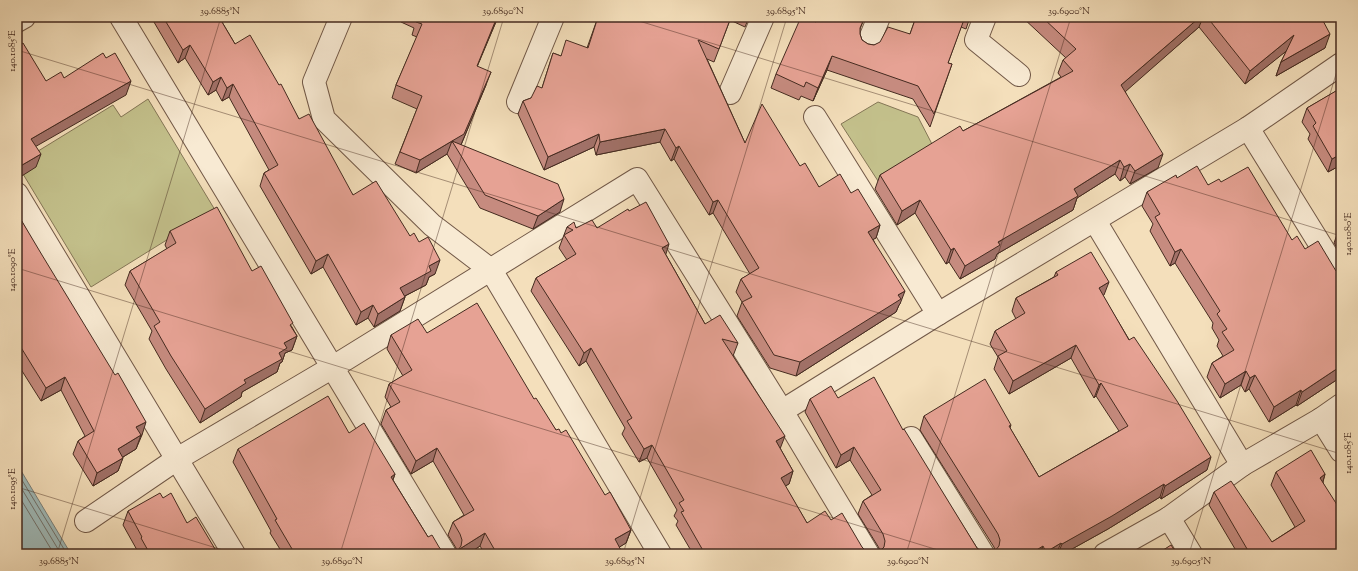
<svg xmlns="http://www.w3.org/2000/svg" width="1358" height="571" font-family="'Sorts Mill Goudy',serif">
<rect width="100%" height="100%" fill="#f4dfbb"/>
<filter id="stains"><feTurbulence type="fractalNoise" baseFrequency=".005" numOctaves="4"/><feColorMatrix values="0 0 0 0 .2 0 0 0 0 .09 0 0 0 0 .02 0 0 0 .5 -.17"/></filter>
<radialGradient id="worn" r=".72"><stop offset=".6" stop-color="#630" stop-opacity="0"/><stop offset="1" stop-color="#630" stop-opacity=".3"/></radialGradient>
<g fill="#c3c08b" stroke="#847656">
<polygon points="148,99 215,210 91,287 17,164 113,105 121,117"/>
<polygon points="878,102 918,117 933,146 878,181 841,124"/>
</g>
<polygon fill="#9fbab9" stroke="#7b817c" points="17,464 71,554 17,554"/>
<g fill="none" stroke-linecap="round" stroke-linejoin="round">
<g stroke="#72726c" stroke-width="1">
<polyline points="17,472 67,554"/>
<polyline points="17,481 61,554"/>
<polyline points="17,493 54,554"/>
</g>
<defs>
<g id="minor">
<polyline points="121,17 445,554"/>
<polyline points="341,17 314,82 324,119 432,225 491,270 660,554"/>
<polyline points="985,17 976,40 1019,75"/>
<polyline points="17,21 24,17"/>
<polyline points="867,46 879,17"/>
<polyline points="730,93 763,17"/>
<polyline points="518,102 553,17"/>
<polyline points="815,117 938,314"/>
<polyline points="1248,128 1341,278"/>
<polyline points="17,194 234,554"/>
<polyline points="1095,221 1242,465"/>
<polyline points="782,411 938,314 1248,128 1341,64"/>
<polyline points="1321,419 1341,451"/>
<polyline points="911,438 983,554"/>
<polyline points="1169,518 1191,554"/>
<polyline points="86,521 177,459 333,367 637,179 782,411 868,554"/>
<polyline points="1105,554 1169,518 1242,465 1321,419 1341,405"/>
</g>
</defs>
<use href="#minor" stroke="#715847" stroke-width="24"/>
<use href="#minor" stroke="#f8ead3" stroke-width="22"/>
</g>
<g fill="#c68b7f" stroke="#452b20">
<polygon points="151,17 219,17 235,44 279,85 299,119 353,195 410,236 435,274 429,277 426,285 405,296 405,297 400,311 374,327 368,318 356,325 323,267 311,274 260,186 264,173 269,170 229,97 222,101 216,90 208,95 185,58 178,63"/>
<polygon points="403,17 498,17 477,66 486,85 461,145 560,212 533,229 480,208 447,154 416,173 395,164 417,109 392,98 396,85 417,37 412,35 414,28 401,22"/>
<polygon points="598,17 749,17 745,27 730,20 714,62 707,59 745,143 800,166 819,187 851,193 880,225 876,238 873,239 900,304 899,305 896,312 796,376 770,368 737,316 742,302 736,292 741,279 750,274 713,213 709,215 674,159 671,161 660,142 596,155 594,147 544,170 518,114 523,101 531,98 542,88 553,53 561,56 587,48"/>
<polygon points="916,17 970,17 966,29 961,27 948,63 952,64 930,127 913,99 827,70 813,101 801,96 799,100 771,88 776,74 861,18 864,19 860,29 860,34 862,40 868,44 874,45 910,34"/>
<polygon points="1022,17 1321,17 1325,48 1276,76 1281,62 1287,50 1245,84 1199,27 1125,91 1158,168 1130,184 1125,177 1120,181 1115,174 1077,198 1073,210 997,254 995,259 960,279 949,262 946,264 915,213 897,225 875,189 880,175 963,131 1061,77 1058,73 1063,60 1066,58"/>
<polygon points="1341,85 1341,165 1328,172 1308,139 1310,134 1302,122 1307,108 1340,89"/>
<polygon points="1177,178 1208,185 1221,182 1292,240 1341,275 1341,377 1297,406 1296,405 1269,422 1249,389 1245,392 1241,385 1220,398 1207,377 1212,363 1223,356 1217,346 1219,340 1212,328 1213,323 1175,263 1170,266 1150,231 1153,224 1142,206 1147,192"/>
<polygon points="17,213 142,435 136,449 123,457 118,471 93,486 73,454 78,441 85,436 61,390 41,401 17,363"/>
<polygon points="567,227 597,228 666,255 705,324 738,343 733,356 780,448 793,471 789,484 785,486 807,523 831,520 867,552 873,553 880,551 879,548 858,514 863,501 872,495 850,460 836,468 805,412 810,399 838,398 903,430 977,548 982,552 989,553 995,551 994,547 920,430 924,416 1011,425 1010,428 1039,477 1119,431 1096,396 1094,398 1071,358 1009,394 994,369 998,357 990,344 995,331 1016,319 1012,311 1016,298 1054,277 1056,272 1104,295 1103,296 1207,470 1161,499 1160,497 1108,529 1063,554 693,554 676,525 678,521 674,516 677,510 647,458 639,462 622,434 625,428 586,361 579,366 531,291 536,278 567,260 559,248"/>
<polygon points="1341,227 1341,254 1334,243 1339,229"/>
<polygon points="170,231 252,271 292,327 297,336 292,350 285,353 282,362 280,363 277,372 242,392 241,397 200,423 166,369 149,339 152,331 125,285 130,271 167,249 165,245"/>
<polygon points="427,333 534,399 556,430 631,530 626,543 619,547 623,554 485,554 480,546 468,554 456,554 457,552 456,548 448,535 453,522 464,515 433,461 411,474 381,424 386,410 391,407 385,397 389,384 403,376 387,349 391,335"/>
<polygon points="349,433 395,474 393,480 428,537 443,552 450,553 454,552 454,554 283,554 270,533 271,531 233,462 238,449"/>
<polygon points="1276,472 1325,474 1323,482 1341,554 1238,554 1209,505 1214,492 1272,542 1295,527 1271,485"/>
<polygon points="163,498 187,523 218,554 137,554 136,552 137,550 123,525 128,511"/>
</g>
<g fill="#a17168" stroke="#452b20">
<polygon points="497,17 498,17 472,79 477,66"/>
<polygon points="1200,17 1203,17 1199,27 1117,99 1121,85"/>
<polygon points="1330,34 1325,48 1276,76 1281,62"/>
<polygon points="1294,35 1289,49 1245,84 1250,71"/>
<polygon points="190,45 185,58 178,63 183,50"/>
<polygon points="832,56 827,70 813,101 818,88"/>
<polygon points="491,72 486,85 460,147 452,142"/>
<polygon points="221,77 216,90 208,95 213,82"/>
<polygon points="131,81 126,95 26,152 31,139"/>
<polygon points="233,84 229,97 222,101 227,88"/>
<polygon points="665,129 660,142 596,155 600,142"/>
<polygon points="599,134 594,147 544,170 548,157"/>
<polygon points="452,141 447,154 416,173 420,160"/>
<polygon points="679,146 674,159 671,161 676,148"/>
<polygon points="41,154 36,167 17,179 17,168"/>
<polygon points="1163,154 1158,168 1130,184 1135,171"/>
<polygon points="1341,154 1341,165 1328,172 1332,159"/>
<polygon points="1120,160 1115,174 1077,198 1073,210 997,254 995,259 960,279 965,266 1074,189"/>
<polygon points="1130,164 1125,177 1120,181 1124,167"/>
<polygon points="564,199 560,212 533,229 538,216"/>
<polygon points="718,200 713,213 709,215 713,202"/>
<polygon points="920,200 915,213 897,225 902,211"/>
<polygon points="880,225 876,238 863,245 868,232"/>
<polygon points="669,244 665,257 662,248"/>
<polygon points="954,248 949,262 946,264 951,250"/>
<polygon points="1181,249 1175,263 1170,266 1175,252"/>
<polygon points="328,254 323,267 311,274 316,261"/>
<polygon points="440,260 435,274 429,277 426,285 395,301 400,288 429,266"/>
<polygon points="1109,282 1104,295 1094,301 1099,288"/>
<polygon points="905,291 900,304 899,305 896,312 796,376 800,362 898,295"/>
<polygon points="405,297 400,311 374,327 378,314"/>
<polygon points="373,305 368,318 356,325 361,312"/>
<polygon points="1341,313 1341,324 1338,315"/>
<polygon points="297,336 292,350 285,353 282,362 280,363 277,372 242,392 241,397 200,423 205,409 244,380 279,353 284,343"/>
<polygon points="1076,345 1071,358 1009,394 1013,381"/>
<polygon points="591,348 586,361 579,366 584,353"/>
<polygon points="1341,366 1341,377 1297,406 1302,392"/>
<polygon points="1246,371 1241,385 1220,398 1225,384"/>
<polygon points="1255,375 1249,389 1245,392 1250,378"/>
<polygon points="65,377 61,390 41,401 46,388"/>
<polygon points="1101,383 1096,396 1094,398 1099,385"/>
<polygon points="1301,390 1296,405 1269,422 1274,407"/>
<polygon points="146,422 142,435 131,441 136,427"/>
<polygon points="141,435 136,449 113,463 118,449"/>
<polygon points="785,436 780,449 776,441"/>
<polygon points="652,445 647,458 639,462 644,449"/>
<polygon points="854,447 850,460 836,468 841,455"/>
<polygon points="437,448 433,461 411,474 416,461"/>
<polygon points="1211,457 1207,470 1161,499 1165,486"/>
<polygon points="123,458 118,471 93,486 97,473"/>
<polygon points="793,471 789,484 776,491 781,478"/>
<polygon points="395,474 390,487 391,477"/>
<polygon points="1325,474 1321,488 1320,478"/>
<polygon points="1164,484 1160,497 1108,529 1063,554 1058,554 1062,544"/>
<polygon points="631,530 626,543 610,553 615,539"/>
<polygon points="485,533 480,546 468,554 456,554 458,550"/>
<polygon points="1061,543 1056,554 1046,554 1046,552"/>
<polygon points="1043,546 1040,554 1030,554"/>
</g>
<g fill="#e6a294" stroke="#452b20">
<polygon points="163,17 219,17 235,44 250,35 279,85 281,84 299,119 309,114 353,195 376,181 410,236 414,233 419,242 428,237 440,260 429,266 431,271 400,288 405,297 378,314 373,305 361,312 328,254 316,261 264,173 278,165 233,84 227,88 221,77 213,82 190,45 183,50"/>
<polygon points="418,17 497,17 477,66 491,72 464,134 452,141 558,184 564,199 538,216 485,195 452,141 420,160 400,152 422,96 396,85 422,24 416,22"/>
<polygon points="598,17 731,17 719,49 698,40 745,143 762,104 800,166 805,163 819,187 840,174 851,193 858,189 880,225 868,232 905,291 898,295 901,299 800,362 774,355 742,302 752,297 741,279 759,268 718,200 713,202 679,146 676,148 665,129 600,142 599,134 548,157 523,101 531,98 537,86 542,88 553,53 561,56 566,40 588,48"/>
<polygon points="801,17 807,17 816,22 818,17 861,17 860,18 864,19 860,28 860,34 862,40 868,44 874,45 880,42 888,27 910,34 916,17 965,17 948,63 952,64 934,114 918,86 832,56 818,88 806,82 804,87 776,74"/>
<polygon points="1042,17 1200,17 1121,85 1163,154 1135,171 1130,164 1124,167 1120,160 1074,189 1078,196 998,242 1000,245 965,266 954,248 951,250 920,200 902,211 880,175 960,126 963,131 1073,71 1063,60 1076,49"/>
<polygon points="1207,17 1321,17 1330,34 1281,62 1294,35 1250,71"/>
<polygon points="17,42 19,45 23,43 46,81 61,72 64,78 103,53 106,58 115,53 131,81 31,139 41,154 17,168"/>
<polygon points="1341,88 1341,154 1332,159 1313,126 1316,123 1307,108"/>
<polygon points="1197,166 1208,185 1219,179 1221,182 1248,167 1292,240 1297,236 1305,249 1318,241 1336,271 1341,275 1341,313 1338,315 1341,320 1341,366 1302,392 1301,390 1274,407 1255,375 1250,378 1246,371 1225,384 1212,363 1234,350 1222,332 1227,329 1217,314 1220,311 1181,249 1175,252 1155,217 1160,214 1147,192 1176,175 1177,178"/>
<polygon points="646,202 669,244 662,248 705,324 720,315 738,343 722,339 785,436 776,441 793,471 781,478 807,523 825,511 831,520 842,513 862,547 867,552 873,553 880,551 884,547 885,541 883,534 863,501 881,490 854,447 841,455 810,399 831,386 838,398 874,377 903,430 904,429 977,548 982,552 989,553 994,552 999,546 1000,540 998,534 924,416 985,379 1011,425 1009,426 1039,477 1128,426 1101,383 1099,385 1076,345 1013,381 998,356 1007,351 995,331 1025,313 1016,298 1058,275 1056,272 1091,252 1109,282 1099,288 1129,340 1134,337 1177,401 1211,457 1165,486 1164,484 1112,516 1062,544 1061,543 1046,552 1043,546 1030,554 705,554 681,512 684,511 679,503 684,500 652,445 644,449 627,421 632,418 591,348 584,353 536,278 576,254 564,235 573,230 567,227 574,222 576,228 592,220 597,228 628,209 629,211"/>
<polygon points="217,207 252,271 261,266 293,323 290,325 297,336 284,343 287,348 279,353 282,359 244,380 246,383 205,409 171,356 154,326 160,322 130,271 176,243 170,231"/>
<polygon points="17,213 42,255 115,375 118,373 146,422 136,427 141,435 118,449 123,458 97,473 78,441 94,431 65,377 46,388 17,341 17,291 19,290 17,286"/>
<polygon points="477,303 534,399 536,398 556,430 559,429 561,433 566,430 605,495 610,492 631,530 615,539 623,554 497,554 485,533 458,550 461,546 462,540 460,534 453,522 474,510 437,448 416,461 386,410 400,402 389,384 412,370 391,335 418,319 427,333"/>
<polygon points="328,396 349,433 364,423 395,474 391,477 428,537 432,535 439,547 443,552 450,553 454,552 451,554 295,554 275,520 277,519 238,449"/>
<polygon points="1311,450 1325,474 1320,478 1341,511 1341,554 1250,554 1214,492 1231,481 1272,542 1305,521 1276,472"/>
<polygon points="160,493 163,498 171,493 187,523 196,517 218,554 150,554 141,538 142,537 128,511"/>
<polygon points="1171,545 1177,554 1148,554 1155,550 1157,554"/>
</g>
<path fill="none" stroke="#452b20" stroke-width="1" stroke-opacity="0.45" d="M 626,17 L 1341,236M 17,50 L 1341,454M 17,268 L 951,554M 17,487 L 236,554M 57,554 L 221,17M 340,554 L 504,17M 623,554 L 787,17M 906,554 L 1071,17M 1189,554 L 1341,58"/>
<rect width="1358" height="571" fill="none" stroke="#f4dfbb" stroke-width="44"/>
<rect x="22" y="22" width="1314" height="527" fill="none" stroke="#452b20" stroke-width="1.5"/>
<g font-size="10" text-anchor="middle" fill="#452b20">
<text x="220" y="14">39.6885°N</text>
<text x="503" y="14">39.6890°N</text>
<text x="786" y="14">39.6895°N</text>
<text x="1069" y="14">39.6900°N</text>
<text transform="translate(11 51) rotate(-90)" y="4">140.1085°E</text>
<text transform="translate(1347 234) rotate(-90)" y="4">140.1080°E</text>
<text transform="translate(11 270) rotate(-90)" y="4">140.1090°E</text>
<text transform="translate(1347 453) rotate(-90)" y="4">140.1085°E</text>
<text transform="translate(11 489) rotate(-90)" y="4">140.1095°E</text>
<text x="59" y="564">39.6885°N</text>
<text x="342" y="564">39.6890°N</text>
<text x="625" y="564">39.6895°N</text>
<text x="908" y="564">39.6900°N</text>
<text x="1191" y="564">39.6905°N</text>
</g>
<rect width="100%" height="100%" filter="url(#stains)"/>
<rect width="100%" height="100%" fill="url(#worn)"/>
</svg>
